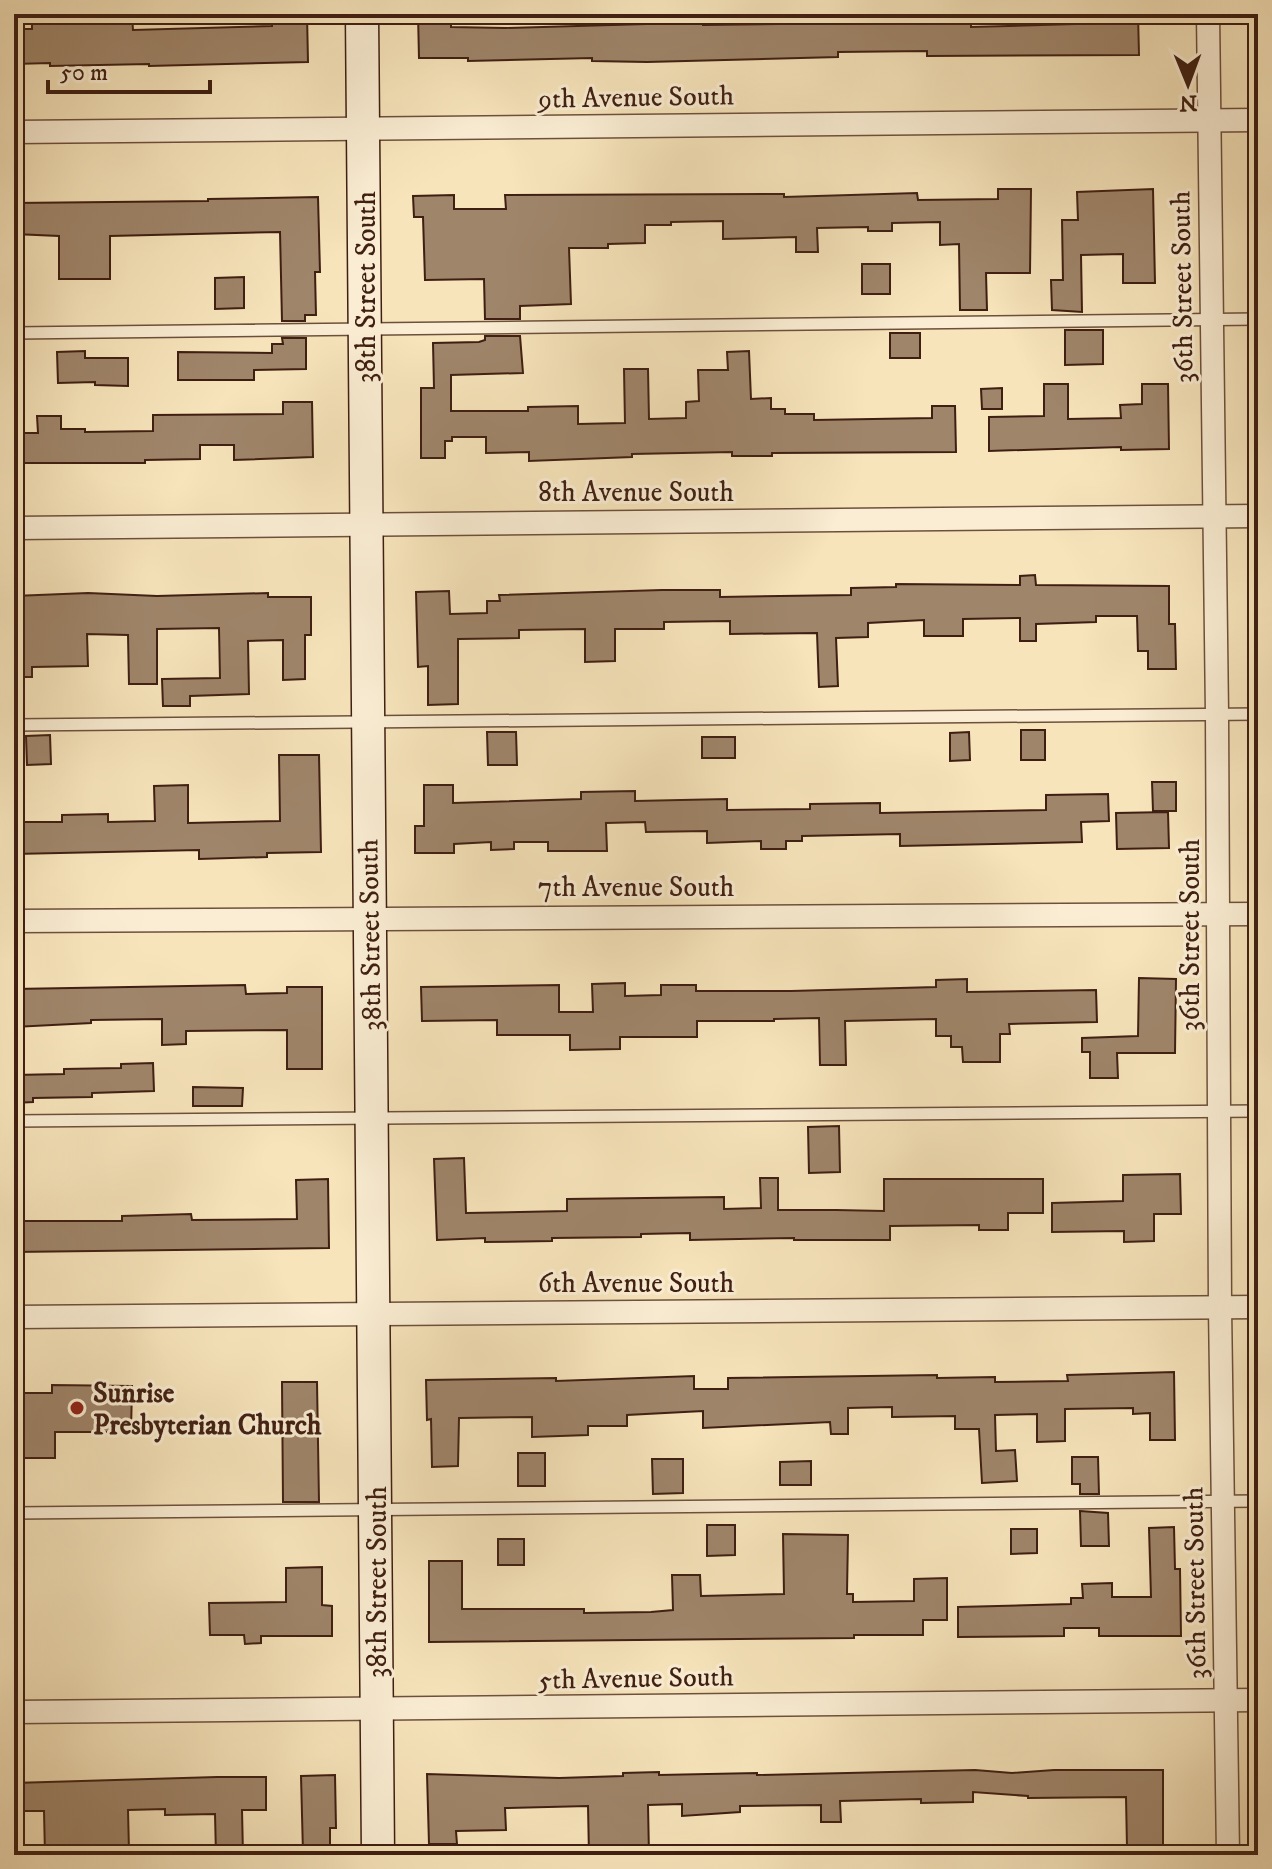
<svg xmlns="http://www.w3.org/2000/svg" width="1272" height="1869" font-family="'IM FELL DW Pica',serif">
<rect width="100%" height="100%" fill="#f7e4bb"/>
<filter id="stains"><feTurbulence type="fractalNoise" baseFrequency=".0025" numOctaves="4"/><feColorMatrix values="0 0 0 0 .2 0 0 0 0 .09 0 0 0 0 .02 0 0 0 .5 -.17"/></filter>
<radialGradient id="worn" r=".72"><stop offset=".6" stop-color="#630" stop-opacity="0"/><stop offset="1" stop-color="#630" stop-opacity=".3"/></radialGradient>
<g fill="#9f856a" stroke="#3f1f12" stroke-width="2">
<polygon points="32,14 132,14 133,30 272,26 272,14 307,14 308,62 149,66 149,64 50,66 50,63 14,64 14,29 32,29"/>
<polygon points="418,14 451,14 451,27 505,28 646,24 646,22 670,22 670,14 703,14 703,25 848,23 848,20 944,18 944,15 971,14 971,27 1109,23 1109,14 1138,14 1139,55 927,56 927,51 838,52 838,57 647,62 592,61 592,58 468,61 468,58 419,58"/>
<polygon points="998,189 1031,189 1030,273 986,273 987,310 960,310 959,244 940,245 940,222 892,223 892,231 868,231 868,227 817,228 818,252 796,252 796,237 723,239 723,221 671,222 671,225 645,225 645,243 608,244 608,248 569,248 571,304 520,306 520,319 485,319 484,279 425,280 423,217 414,217 413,196 454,195 454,209 506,209 505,195 784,194 784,197 917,193 918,200 998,199"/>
<polygon points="1153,189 1155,283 1123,283 1123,254 1081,255 1082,312 1052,310 1051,280 1063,280 1062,220 1078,220 1077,192"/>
<polygon points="318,197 320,272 315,272 316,315 305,315 305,321 282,321 280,232 110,236 110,279 59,279 59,236 14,234 14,203 208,201 208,199"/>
<rect x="862" y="264" width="28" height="30"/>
<polygon points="244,277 244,308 215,309 215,278"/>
<polygon points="1065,330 1103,330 1103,364 1065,365"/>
<rect x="890" y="333" width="30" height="25"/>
<polygon points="485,336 520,336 523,373 451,375 451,411 528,411 528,407 578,406 578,424 625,423 624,369 648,369 649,419 686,418 686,402 699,401 698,370 728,370 727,352 749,351 751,399 771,398 771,409 785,409 785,414 814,414 814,420 932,418 932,406 955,406 956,452 772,453 772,456 732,456 732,452 632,454 632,457 529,461 529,452 486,453 486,437 452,437 452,441 445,441 445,458 421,458 421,388 434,388 433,343 479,342 485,340"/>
<polygon points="282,338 306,338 306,369 254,370 254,380 178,380 178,352 272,353 272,344 283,344"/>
<polygon points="85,351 85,358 128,358 128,386 95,385 95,382 58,383 57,352"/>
<polygon points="1044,384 1068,384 1068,419 1121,418 1120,405 1142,404 1142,384 1168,384 1169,449 1121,450 1121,447 989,451 989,417 1044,416"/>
<polygon points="1002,388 1002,409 982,409 981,389"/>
<polygon points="283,402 312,402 313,457 234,460 234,445 200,445 200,459 145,460 145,463 19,463 18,433 38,433 37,416 61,416 61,429 85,429 85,432 153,431 153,415 283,414"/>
<polygon points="1035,575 1036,585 1169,586 1169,624 1175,624 1176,669 1148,669 1148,651 1138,651 1137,616 1096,616 1096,622 1036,624 1036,641 1020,641 1020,618 963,619 963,636 924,636 924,620 868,623 868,637 836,638 838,686 819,687 817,633 730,634 730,621 664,622 664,629 615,629 615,661 585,662 585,629 519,630 519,638 458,639 458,704 428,705 428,666 418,667 416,592 449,591 450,614 487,613 487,601 500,601 499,595 662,590 720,590 720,597 851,595 851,588 896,587 896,584 1020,585 1020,576"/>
<polygon points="88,593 157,596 268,593 268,597 311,597 311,635 305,635 305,679 283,680 283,640 248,641 249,694 190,696 190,706 163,706 162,679 220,678 219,628 157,629 157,684 129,684 128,635 87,634 88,666 32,667 32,677 14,677 14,596"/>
<rect x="1021" y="730" width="24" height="30"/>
<polygon points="487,732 516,732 517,765 488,765"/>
<polygon points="969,732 970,760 950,761 950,733"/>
<polygon points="50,735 51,764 27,765 26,736"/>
<rect x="702" y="737" width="33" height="21"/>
<polygon points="279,755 319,755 321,852 267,853 267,857 199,859 199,850 14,854 14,822 62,822 62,815 108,814 108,822 155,821 154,786 188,785 188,823 280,821"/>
<polygon points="1152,782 1176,782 1176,811 1153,811"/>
<polygon points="424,785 453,785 453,803 581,799 581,792 635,791 635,801 727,799 727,810 810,809 810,804 880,803 880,813 1046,810 1046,795 1108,794 1109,821 1081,822 1082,842 900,846 900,834 802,836 802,841 786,841 786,849 761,849 761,841 707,843 707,831 646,832 645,822 606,823 607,851 548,851 548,842 514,842 514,849 491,850 491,842 454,844 454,853 415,853 415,826 424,826"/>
<polygon points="1168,812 1169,848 1117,849 1116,813"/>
<polygon points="1139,978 1176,979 1175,1053 1117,1053 1118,1078 1090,1078 1090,1052 1082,1052 1082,1038 1138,1036"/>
<polygon points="967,979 967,992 1096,990 1097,1022 1009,1024 1010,1034 1000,1034 1000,1062 963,1062 962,1047 951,1047 951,1036 936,1036 936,1019 845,1021 846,1065 820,1065 819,1018 774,1019 774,1021 697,1021 697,1037 620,1037 620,1049 570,1050 570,1035 497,1035 497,1020 422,1021 421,987 559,985 559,1012 593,1012 592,984 625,983 625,996 661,995 661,985 696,985 696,991 791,991 936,987 936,980"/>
<polygon points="245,985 246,994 287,993 287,987 322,987 322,1069 287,1069 287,1030 186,1031 186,1044 162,1045 162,1019 91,1020 91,1023 14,1027 14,989"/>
<polygon points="153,1063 154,1091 92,1093 92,1097 33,1098 33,1102 14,1103 14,1075 64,1074 64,1069 121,1068 121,1064"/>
<polygon points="193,1087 243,1088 242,1106 193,1106"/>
<polygon points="839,1126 840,1172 809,1173 808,1127"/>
<polygon points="464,1158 466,1213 567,1211 567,1199 724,1197 724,1209 761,1208 760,1178 778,1178 778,1210 836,1210 884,1211 884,1179 1043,1179 1043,1213 1008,1213 1008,1230 979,1230 979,1225 890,1226 890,1240 794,1240 794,1238 690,1240 690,1233 641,1234 641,1237 552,1238 552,1241 485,1242 485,1238 437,1240 434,1159"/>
<polygon points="1180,1174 1181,1214 1154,1214 1154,1241 1124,1242 1124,1231 1052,1232 1052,1203 1123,1201 1123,1175"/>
<polygon points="328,1179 329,1248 14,1252 14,1221 122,1221 122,1216 191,1214 192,1220 297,1219 296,1180"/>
<polygon points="1174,1372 1175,1440 1150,1440 1150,1413 1133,1414 1133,1408 1065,1409 1065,1441 1037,1442 1037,1414 995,1415 996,1451 1015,1450 1017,1481 982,1483 979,1429 955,1429 955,1416 892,1417 892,1407 848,1408 848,1434 831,1434 830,1422 703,1428 703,1411 627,1415 627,1426 588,1426 588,1435 532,1437 532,1417 459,1418 458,1466 432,1467 431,1419 427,1420 426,1380 556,1378 556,1381 694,1376 694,1389 728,1389 728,1378 937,1375 937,1378 995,1377 995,1382 1068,1381 1067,1375"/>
<polygon points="282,1382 317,1382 319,1502 283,1502"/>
<polygon points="52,1385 132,1386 131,1432 55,1432 55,1458 24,1458 24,1393 52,1393"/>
<rect x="518" y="1453" width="27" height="33"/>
<polygon points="1072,1457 1098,1457 1099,1494 1080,1494 1080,1484 1072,1484"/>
<polygon points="652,1459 683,1459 683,1493 653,1494"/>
<polygon points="811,1461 811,1485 780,1485 780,1462"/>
<polygon points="1080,1511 1108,1513 1109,1546 1081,1546"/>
<polygon points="707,1525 735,1525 735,1555 707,1556"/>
<polygon points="1174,1527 1175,1569 1180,1569 1181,1636 1099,1636 1099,1628 1064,1628 1064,1636 958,1637 958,1607 1071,1604 1071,1598 1083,1598 1082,1584 1112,1583 1112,1597 1151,1597 1149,1528"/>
<polygon points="1011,1529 1037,1529 1037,1553 1011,1554"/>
<polygon points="783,1534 848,1535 847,1594 853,1594 853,1602 914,1601 914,1579 947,1578 947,1620 923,1620 923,1635 854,1635 854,1638 429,1642 429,1561 462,1561 462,1609 584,1609 584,1613 651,1612 673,1610 672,1575 700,1575 701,1596 784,1594"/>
<rect x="498" y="1539" width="26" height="26"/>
<polygon points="322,1567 322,1605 332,1606 332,1636 261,1636 261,1643 245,1644 244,1635 210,1635 209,1603 286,1602 286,1568"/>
<polygon points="975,1770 1012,1773 1054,1770 1163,1770 1163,1847 1127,1847 1126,1797 1028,1798 1028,1796 973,1792 973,1802 921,1803 921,1799 840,1801 841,1822 821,1822 821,1805 740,1806 740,1812 682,1816 682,1804 648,1805 649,1855 589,1855 588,1806 505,1808 506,1830 456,1831 457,1844 429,1844 427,1774 559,1778 623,1776 623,1773 659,1772 659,1775 757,1773 757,1775"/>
<polygon points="335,1775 336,1828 330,1828 330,1852 303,1853 301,1776"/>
<polygon points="217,1777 266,1777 266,1810 242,1810 243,1855 216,1855 215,1814 165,1815 165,1809 128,1810 129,1851 45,1855 44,1811 14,1811 14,1783"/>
</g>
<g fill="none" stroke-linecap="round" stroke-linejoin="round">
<defs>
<g id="service">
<polyline points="14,333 1258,319"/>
<polyline points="14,725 1258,714"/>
<polyline points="14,1121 1258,1111"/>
<polyline points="14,1513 1258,1501"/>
</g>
<g id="minor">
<polyline points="1208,14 1217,714 1220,1307 1228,1855"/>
<polyline points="14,132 1258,120"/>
<polyline points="14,528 1258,516"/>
<polyline points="14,921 1258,914"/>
<polyline points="14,1317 1258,1307"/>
<polyline points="14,1712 1258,1700"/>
</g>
<polyline id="secondary" points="362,14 378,1855"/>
</defs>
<use href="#service" stroke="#6d503c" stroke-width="14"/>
<use href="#minor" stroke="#6d503c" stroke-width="25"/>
<use href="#secondary" stroke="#3f1f12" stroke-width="35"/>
<use href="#service" stroke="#faedd3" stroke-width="11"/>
<use href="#minor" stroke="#faedd3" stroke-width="22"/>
<use href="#secondary" stroke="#faedd3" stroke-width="32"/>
</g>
<circle fill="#8f2418" stroke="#faedd3" stroke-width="3" cx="77" cy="1408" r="8"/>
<g text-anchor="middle" stroke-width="6" stroke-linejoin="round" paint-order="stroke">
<g font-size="28" fill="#3f1f12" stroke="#faedd3">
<text transform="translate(636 96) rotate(-1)" y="10">9th Avenue South</text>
<text transform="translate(365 287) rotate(-90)" y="10">38th Street South</text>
<text transform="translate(1181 287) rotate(-91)" y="10">36th Street South</text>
<text x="636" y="501">8th Avenue South</text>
<text x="636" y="896">7th Avenue South</text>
<text transform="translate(369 935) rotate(-91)" y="10">38th Street South</text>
<text transform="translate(1189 935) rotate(-90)" y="10">36th Street South</text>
<text x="636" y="1292">6th Avenue South</text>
<text transform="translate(376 1582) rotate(-90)" y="10">38th Street South</text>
<text transform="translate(1194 1583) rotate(-91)" y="10">36th Street South</text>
<text transform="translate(636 1677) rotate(-1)" y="10">5th Avenue South</text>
</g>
<g font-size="28" font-weight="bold" fill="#3f1f12" stroke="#faedd3" text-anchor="start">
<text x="93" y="1402">Sunrise<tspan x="93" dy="32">Presbyterian Church</tspan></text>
</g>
</g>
<rect width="1272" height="1869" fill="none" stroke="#f7e4bb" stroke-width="48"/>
<rect x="16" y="16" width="1240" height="1837" fill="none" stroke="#3f1f12" stroke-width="4"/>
<rect x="24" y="24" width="1224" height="1821" fill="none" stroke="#3f1f12" stroke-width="2"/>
<g transform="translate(1188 84) rotate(179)" stroke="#faedd3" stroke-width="6" paint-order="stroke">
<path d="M0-6L14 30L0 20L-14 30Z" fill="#3f1f12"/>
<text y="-12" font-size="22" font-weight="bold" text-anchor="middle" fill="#3f1f12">N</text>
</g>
<path d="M48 80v12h162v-12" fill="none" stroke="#3f1f12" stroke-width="4"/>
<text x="60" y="80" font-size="24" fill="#3f1f12" stroke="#faedd3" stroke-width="6" paint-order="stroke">50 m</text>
<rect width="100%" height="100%" filter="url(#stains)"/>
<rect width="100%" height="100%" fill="url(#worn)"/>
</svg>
